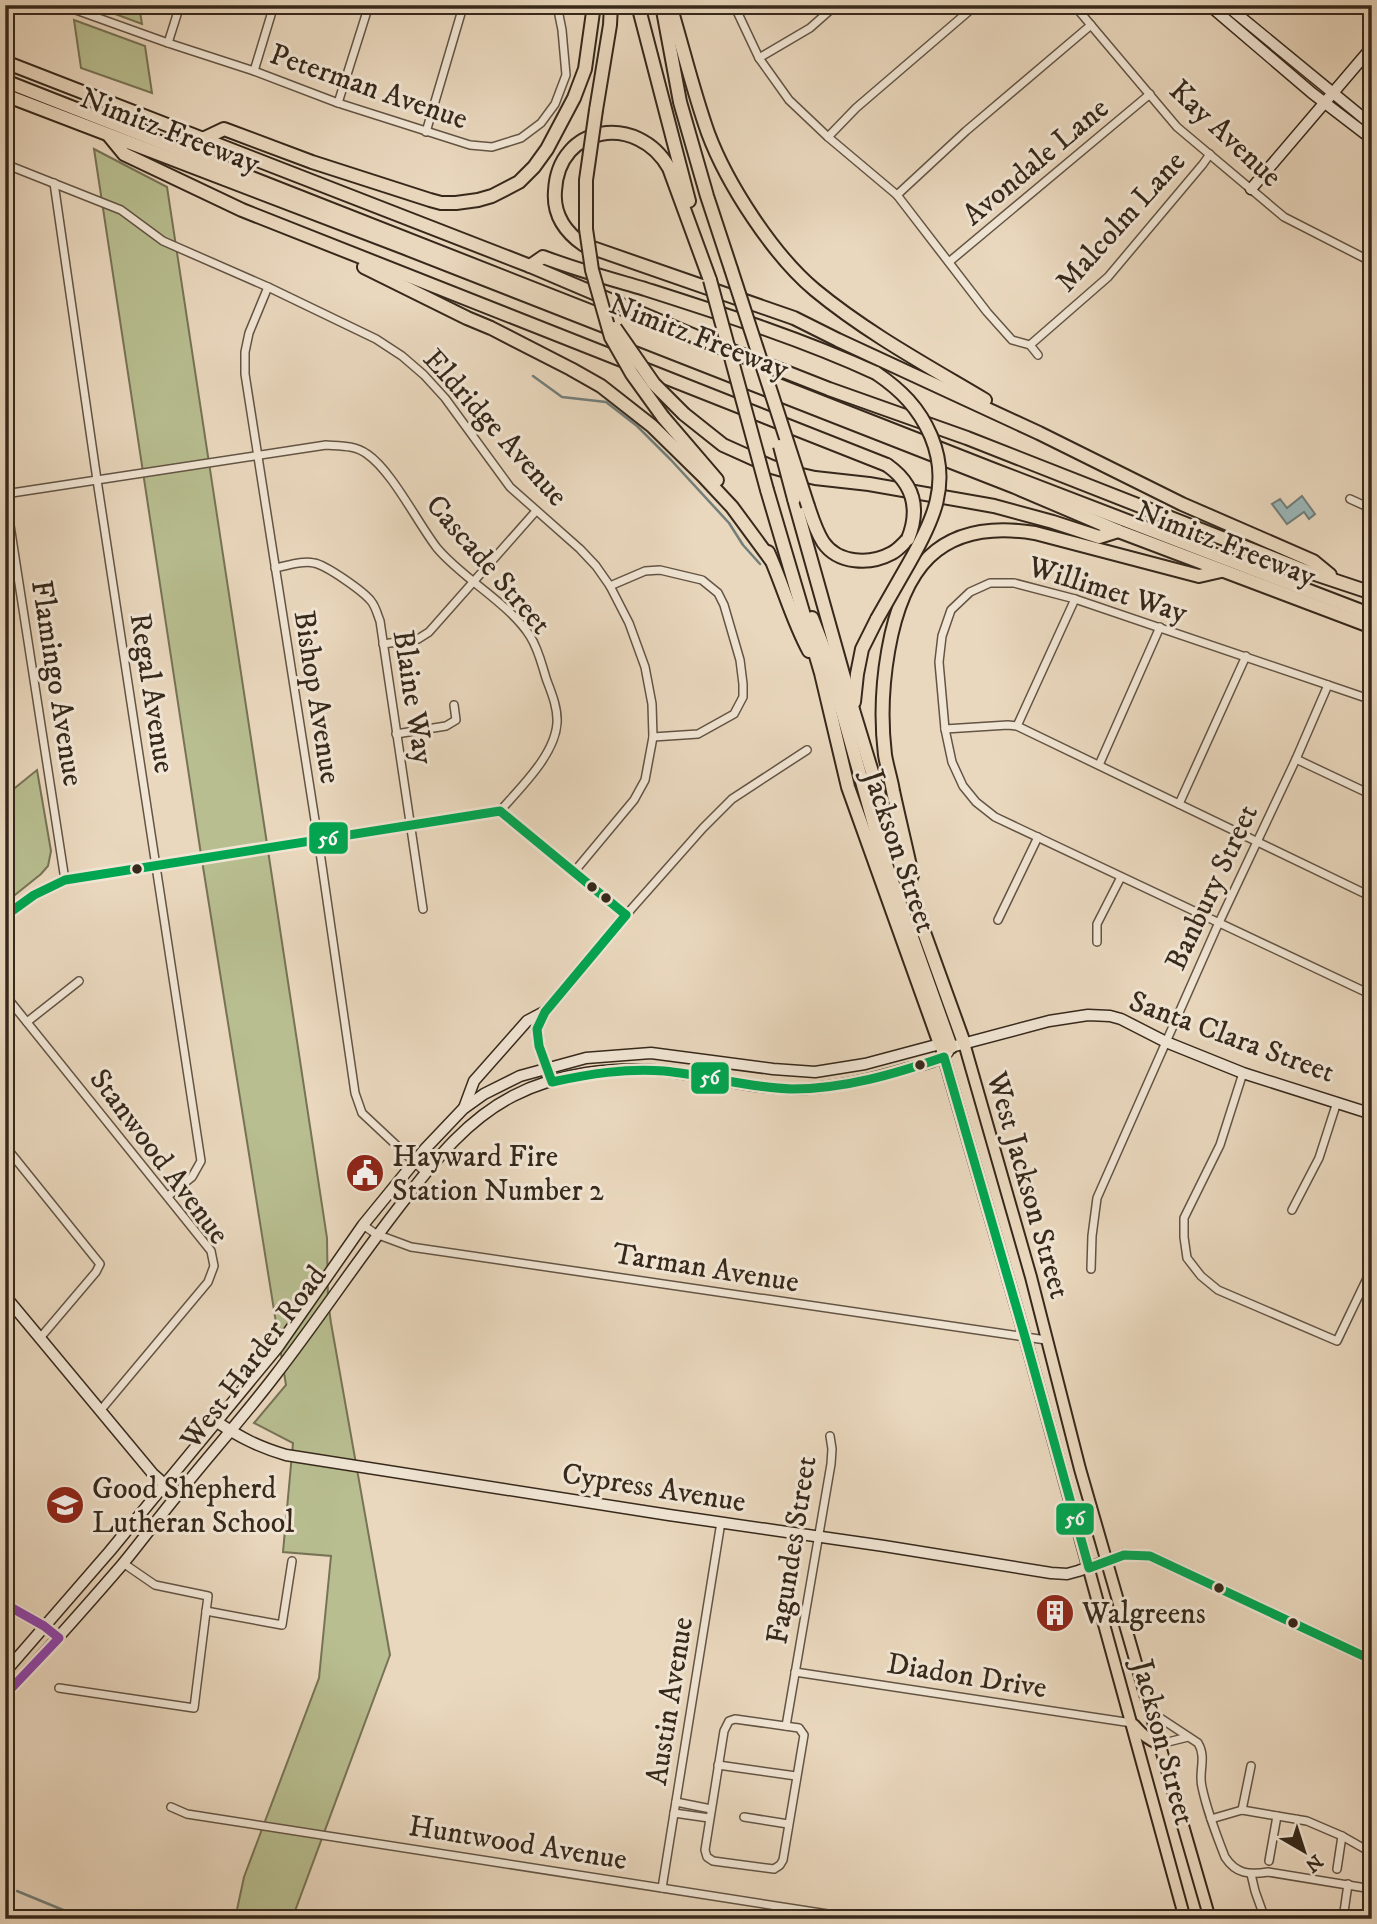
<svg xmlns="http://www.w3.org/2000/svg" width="1377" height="1924" font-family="'IM FELL DW Pica',serif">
<rect width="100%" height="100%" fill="#ead8be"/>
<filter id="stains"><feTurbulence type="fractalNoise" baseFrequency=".00286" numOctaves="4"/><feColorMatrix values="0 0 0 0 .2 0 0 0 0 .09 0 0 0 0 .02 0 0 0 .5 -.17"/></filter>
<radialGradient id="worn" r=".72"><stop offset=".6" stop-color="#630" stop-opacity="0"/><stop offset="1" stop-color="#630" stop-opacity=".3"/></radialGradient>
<g fill="#b8be90" stroke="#777356" stroke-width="2">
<polygon points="91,5 139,5 142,24"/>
<polygon points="74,20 145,46 152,93 81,68"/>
<polygon points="94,149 167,187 327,1238 328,1302 331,1323 390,1655 292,1919 235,1919 244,1877 319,1678 331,1556 283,1552 293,1443 254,1423 286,1385 200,848"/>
<polygon points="37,770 51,851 48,866 41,874 5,903 5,796"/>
</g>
<polygon fill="#9ab8ba" stroke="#727e7a" stroke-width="2" points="1302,496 1315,514 1309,519 1304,512 1287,524 1272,504 1280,499 1287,508"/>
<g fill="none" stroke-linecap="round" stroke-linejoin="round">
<g stroke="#727e7a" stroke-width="2.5">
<polyline points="533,376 562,397 606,402 637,426 671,460 729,523 743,545 760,564"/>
<polyline points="17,1891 85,1919"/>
</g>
<defs>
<g id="street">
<polyline points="62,5 168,43 254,71 338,103 470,145 492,147 521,138 541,123 555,104 566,75 562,30 557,5"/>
<polyline points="734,5 759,58 789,100 828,137 897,195 987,312 1012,340 1030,345 1038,355"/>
<polyline points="1074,5 1177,127 1284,217 1372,262"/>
<polyline points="168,43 180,5"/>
<polyline points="759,58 810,28 836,5"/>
<polyline points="254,71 274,5"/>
<polyline points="338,103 369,5"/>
<polyline points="426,132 462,10 461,5"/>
<polyline points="828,137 856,108 976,5"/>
<polyline points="5,164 121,210 163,241 268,287 376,339 402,356 424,375 445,398 510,487 580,549 596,566 610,586 629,623 645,667 652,704 653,737 645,780 634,800 574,872"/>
<polyline points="54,183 97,480 201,1161 192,1177 168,1196"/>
<polyline points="897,195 966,131 1091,25"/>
<polyline points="949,262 1150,94"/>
<polyline points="268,287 249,333 245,352 245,374 320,852 355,1093 362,1113 426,1173"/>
<polyline points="1030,345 1108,277 1203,164 1210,154"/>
<polyline points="5,493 65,880"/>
<path d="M 5,494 L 326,445 C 340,446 355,445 367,454 C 392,471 417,522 437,548 C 463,579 509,603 530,636 C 539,650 542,666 547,681 C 552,694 558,709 557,723 C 555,755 520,788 500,811"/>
<polyline points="1350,499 1372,509"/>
<path d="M 275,568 C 287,566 302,560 314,563 C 326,565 363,591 371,601 C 376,607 377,614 380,621 L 423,909"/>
<polyline points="610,586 645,571 660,570 702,580 718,593 724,605 740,660 743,684 743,697 734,714 698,734 653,737"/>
<polyline points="383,644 418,639 429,632 536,511"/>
<polyline points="1372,700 1075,599 1014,583 990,583 970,592 951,610 942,636 939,662 945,729 952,762 963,786 976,802 995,817 1372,995"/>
<polyline points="1017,726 1075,599"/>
<polyline points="945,729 1008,725 1017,726 1372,897"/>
<polyline points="396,734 446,726 456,720 454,705"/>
<polyline points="1296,759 1372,795"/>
<polyline points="1099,765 1160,627"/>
<polyline points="1179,804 1246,656"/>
<path d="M 5,916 C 24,901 42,888 65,880 L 500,811 L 626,915 L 703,828 L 732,799 L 807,750"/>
<polyline points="998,920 1038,837"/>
<polyline points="1097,942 1097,924 1121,877"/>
<polyline points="5,995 211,1251 214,1266 208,1282 100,1411"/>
<polyline points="27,1022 79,981"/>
<polyline points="1243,1073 1220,1145 1184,1218 1184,1237 1187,1258 1201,1276 1218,1290 1337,1341 1372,1268"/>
<polyline points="5,1146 100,1264 96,1272 40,1338"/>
<polyline points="1292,1210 1319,1158 1337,1102"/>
<polyline points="363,1225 376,1234 411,1247 1046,1340"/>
<polyline points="1091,1269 1092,1236 1097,1198 1216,929 1296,759 1328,685"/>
<polyline points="206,1611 282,1625 292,1561"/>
<polyline points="795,1672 1132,1723"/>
<polyline points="59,1688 194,1708 208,1596 155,1585 123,1563"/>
<path d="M 1151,1712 L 1198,1743 C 1207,1758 1198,1772 1202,1787 C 1207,1811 1216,1834 1225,1857 C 1236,1874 1249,1875 1268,1872 L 1372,1889"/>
<polygon points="735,1719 799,1728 804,1735 783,1860 780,1865 774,1869 713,1861 707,1857 705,1850 724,1731 729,1721"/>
<polyline points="786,1726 831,1464 832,1449 830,1436"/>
<polyline points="1160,1744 1188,1737"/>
<polyline points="718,1765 796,1776"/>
<polyline points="676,1802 711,1809"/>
<polyline points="171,1807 187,1814 860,1919"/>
<polyline points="1242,1810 1251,1766"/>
<polyline points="674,1813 709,1818"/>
<polyline points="744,1817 788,1824"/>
<polyline points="1211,1819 1242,1810 1307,1821 1342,1836 1372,1853"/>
<polyline points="1269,1861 1277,1816"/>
<polyline points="1337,1869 1342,1836"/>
<polyline points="1251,1874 1255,1891 1265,1919"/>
<polyline points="5,1887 6,1859"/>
<polyline points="662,1888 721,1522"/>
<polyline points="1343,1919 1348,1884"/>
</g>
<g id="secondary">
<polyline points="1209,5 1312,93 1372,139"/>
<polyline points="1226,5 1372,125"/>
<polyline points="1251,189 1372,47"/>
<polyline points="552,1082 539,1046 537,1029 545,1012 626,915"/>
<polyline points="464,1108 474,1081 527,1021 544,1012"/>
<polyline points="5,1296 153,1474 177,1495"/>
<path d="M 217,1422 C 241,1438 259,1447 286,1455 L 669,1515 L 884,1546 L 1051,1573 L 1067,1574 L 1078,1571 L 1124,1555 L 1150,1556 L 1372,1660"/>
<polyline points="5,1604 44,1626 59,1638"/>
<polyline points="5,1672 110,1551 278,1347 363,1225 425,1149 463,1109 484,1094 520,1076 586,1058 651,1053 773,1069 815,1072 865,1064 940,1044 951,1047 1049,1021 1088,1015 1110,1016 1121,1019 1166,1042 1243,1073 1372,1114"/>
<path d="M 5,1695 C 45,1653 83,1610 121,1566 C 141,1542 159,1517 179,1493 C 211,1453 246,1414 277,1373 C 321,1316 361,1255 406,1198 C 436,1159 468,1119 513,1096 C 557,1073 614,1066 664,1071 C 707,1076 749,1088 793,1089 C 831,1089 866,1080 902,1070 C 916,1066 939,1063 948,1052"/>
</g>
<g id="primary">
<polyline points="964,1043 1031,1277 1080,1469 1210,1919"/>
<polyline points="940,1044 1025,1337 1185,1919"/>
<path d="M 1134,1725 C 1142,1734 1148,1740 1160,1744"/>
</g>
<g id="highway">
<polyline points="638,5 689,201"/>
<polyline points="662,5 680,102 707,196 731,269"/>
<path d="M 670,5 C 683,48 693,91 708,133 C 727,184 773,255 815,290 C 867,333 928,366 985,400"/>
<polyline points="5,62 530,266 702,339 829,389 967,438 1303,570 1372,593"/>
<polyline points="5,81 992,469 1372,615"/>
<polyline points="5,95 405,248 1015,487 1118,531 1372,627"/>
<polyline points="596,110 610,25 611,5"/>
<polyline points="110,137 124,154 242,210 887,465"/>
<polyline points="205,138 224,129 312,162 430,200 441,203 456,203 478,200 492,196 519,182 534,167 547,149 574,98 585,69 594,5"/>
<path d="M 530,266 L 543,257 C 577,270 611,279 645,289 C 723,314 802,339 876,373"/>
<polyline points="364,267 467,318 491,328 571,369 601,386 652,426 703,476 732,507 771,560"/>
<path d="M 710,280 L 669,168 C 638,113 558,124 555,191 C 553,215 565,232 584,245 L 794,318 L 838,340 L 1039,433 L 1182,504 L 1313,561 L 1330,575"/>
<polyline points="684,414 723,445 772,467 793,473 815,478 869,484 994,506 1053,522 1099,537 1118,531"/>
<polyline points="663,417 717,480"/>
<polyline points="767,490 821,673 848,787 940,1044"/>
<polyline points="794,499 854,713 904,877 964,1043"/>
<path d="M 808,506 C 812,518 816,531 823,542 C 838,564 870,565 892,553 C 898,550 903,544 908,539"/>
<path d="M 768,552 C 783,585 792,620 809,651"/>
<polyline points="812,618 826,654 883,856 951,1047"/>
<polyline points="854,702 857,674 862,649 877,619"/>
<path d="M 908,885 L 912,875 C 906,847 899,819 893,791 C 891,779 887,767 885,755 C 878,698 886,599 929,557 C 958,529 998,527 1035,533 L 1199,576 L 1221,571"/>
</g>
</defs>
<use href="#street" stroke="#635444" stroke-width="10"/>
<use href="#secondary" stroke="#36281b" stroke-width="13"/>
<use href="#primary" stroke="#36281b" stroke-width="14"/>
<use href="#highway" stroke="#36281b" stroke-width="16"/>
<use href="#street" stroke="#f1e6d5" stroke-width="7"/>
<use href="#secondary" stroke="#f1e6d5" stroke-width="10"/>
<use href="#primary" stroke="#ead8be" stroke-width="10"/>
<use href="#highway" stroke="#ead8be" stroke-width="12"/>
<defs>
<g id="highway-bridge">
<polyline points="596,110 586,180 586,229 592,270 611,337 632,374 663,417"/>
<polyline points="731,269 808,506"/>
<polyline points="710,280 767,490"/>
<polyline points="615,328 654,384 684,414"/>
<path d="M 876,373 C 901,390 919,408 931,436 C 951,484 933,521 909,563 C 898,582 888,600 877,619"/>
<polyline points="780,446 794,499"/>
<path d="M 887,465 C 914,484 920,509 908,539"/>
</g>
</defs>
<use href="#highway-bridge" stroke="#36281b" stroke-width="16" stroke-linecap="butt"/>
<use href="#highway-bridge" stroke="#ead8be" stroke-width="12"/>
<defs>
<g id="bus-1">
<path d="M 626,915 L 545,1012 L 537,1029 L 539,1046 L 552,1082 C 589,1074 626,1068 664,1071 C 707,1075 749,1088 792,1089 C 844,1089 895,1074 944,1057 L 1025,1337 L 1089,1568 L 1124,1555 L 1150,1556 L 1372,1660"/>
<polyline points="5,916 34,895 65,880 500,811 626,915"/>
</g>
<polyline id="bus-2" points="5,1604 44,1626 59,1638 5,1695"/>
</defs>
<use href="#bus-1" stroke="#f1e6d5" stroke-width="14"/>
<use href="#bus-2" stroke="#f1e6d5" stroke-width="14"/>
<use href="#bus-1" stroke="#00a651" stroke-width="9"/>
<use href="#bus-2" stroke="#8e44ad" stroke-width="9"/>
</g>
<defs>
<symbol id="civic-disc" viewBox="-11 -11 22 22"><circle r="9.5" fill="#8f2418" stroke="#f1e6d5"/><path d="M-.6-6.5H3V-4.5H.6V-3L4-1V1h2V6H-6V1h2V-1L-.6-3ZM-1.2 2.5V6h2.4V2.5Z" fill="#fff"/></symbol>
<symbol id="school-disc" viewBox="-11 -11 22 22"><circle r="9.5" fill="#8f2418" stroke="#f1e6d5"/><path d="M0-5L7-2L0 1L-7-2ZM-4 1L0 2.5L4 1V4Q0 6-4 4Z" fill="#fff"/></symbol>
<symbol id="building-disc" viewBox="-11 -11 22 22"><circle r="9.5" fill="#8f2418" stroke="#f1e6d5"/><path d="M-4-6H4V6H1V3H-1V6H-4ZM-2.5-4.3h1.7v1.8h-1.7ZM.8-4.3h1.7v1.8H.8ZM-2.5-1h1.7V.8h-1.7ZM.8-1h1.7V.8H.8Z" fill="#fff"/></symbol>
</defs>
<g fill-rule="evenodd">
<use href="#civic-disc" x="343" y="1151" width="44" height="44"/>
<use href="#school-disc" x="43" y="1483" width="44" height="44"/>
<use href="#building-disc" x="1033" y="1591" width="44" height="44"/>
</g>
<g fill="#36281b" stroke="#f1e6d5" stroke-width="2.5">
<circle cx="137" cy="869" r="6"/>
<circle cx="592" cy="887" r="6"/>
<circle cx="606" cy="898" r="6"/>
<circle cx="920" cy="1065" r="6"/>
<circle cx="1219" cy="1588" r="6"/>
<circle cx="1293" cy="1623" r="6"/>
</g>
<g text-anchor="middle" stroke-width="6" stroke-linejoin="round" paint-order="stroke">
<g font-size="30" fill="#36281b" stroke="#f1e6d5">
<text transform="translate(369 86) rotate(19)" y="10">Peterman Avenue</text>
<text transform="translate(170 130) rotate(21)" y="10">Nimitz Freeway</text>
<text transform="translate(1226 133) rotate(43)" y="10">Kay Avenue</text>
<text transform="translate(1035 161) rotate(-40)" y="10">Avondale Lane</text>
<text transform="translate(1120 221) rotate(-48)" y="10">Malcolm Lane</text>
<text transform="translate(699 336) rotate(21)" y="10">Nimitz Freeway</text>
<text transform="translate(496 427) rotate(48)" y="10">Eldridge Avenue</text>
<text transform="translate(1226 543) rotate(21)" y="10">Nimitz Freeway</text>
<text transform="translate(489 564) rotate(49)" y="10">Cascade Street</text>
<text transform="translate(1108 589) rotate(17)" y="10">Willimet Way</text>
<text transform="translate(58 683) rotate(81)" y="10">Flamingo Avenue</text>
<text transform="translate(153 693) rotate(81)" y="10">Regal Avenue</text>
<text transform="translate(318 697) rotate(81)" y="10">Bishop Avenue</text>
<text transform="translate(414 697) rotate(81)" y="10">Blaine Way</text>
<text transform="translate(900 851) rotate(71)" y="10">Jackson Street</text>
<text transform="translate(1211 887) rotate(-65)" y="10">Banbury Street</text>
<text transform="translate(1232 1036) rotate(20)" y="10">Santa Clara Street</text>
<text transform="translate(160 1156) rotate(53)" y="10">Stanwood Avenue</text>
<text transform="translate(1029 1185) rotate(74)" y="10">West Jackson Street</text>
<text transform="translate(706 1267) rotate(9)" y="10">Tarman Avenue</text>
<text transform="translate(253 1357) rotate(-53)" y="10">West Harder Road</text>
<text transform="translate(654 1487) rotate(9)" y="10">Cypress Avenue</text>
<text transform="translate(791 1550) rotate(-81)" y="10">Fagundes Street</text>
<text transform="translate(967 1675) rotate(9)" y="10">Diadon Drive</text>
<text transform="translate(669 1701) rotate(-81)" y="10">Austin Avenue</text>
<text transform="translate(1164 1742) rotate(75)" y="10">Jackson Street</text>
<text transform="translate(518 1842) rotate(9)" y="10">Huntwood Avenue</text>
</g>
<g font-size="30" fill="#36281b" stroke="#f1e6d5" text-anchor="start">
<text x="392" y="1166">Hayward Fire<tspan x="392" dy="34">Station Number 2</tspan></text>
<text x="92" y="1498">Good Shepherd<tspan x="92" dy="34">Lutheran School</tspan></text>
<text x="1082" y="1623">Walgreens</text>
</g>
</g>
<g stroke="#f1e6d5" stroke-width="2.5">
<rect x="308" y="821" width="41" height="34" rx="7" fill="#00a651"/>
<rect x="690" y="1061" width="40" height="34" rx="7" fill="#00a651"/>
<rect x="1055" y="1502" width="40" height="34" rx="7" fill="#00a651"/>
</g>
<g font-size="19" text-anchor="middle" font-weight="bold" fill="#fff">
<text x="328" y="845">56</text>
<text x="710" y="1084">56</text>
<text x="1075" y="1525">56</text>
</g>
<rect width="1377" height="1924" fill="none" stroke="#ead8be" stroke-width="28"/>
<rect x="7" y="7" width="1363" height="1910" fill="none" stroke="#36281b" stroke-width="3.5"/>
<rect x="14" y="14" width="1349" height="1896" fill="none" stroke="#36281b" stroke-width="2"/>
<g transform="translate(1304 1851) rotate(141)" stroke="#f1e6d5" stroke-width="5" paint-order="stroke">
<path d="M0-5L12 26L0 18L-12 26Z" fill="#36281b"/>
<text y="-10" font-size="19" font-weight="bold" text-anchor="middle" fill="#36281b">N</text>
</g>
<rect width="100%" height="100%" filter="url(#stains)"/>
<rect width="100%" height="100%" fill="url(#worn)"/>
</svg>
